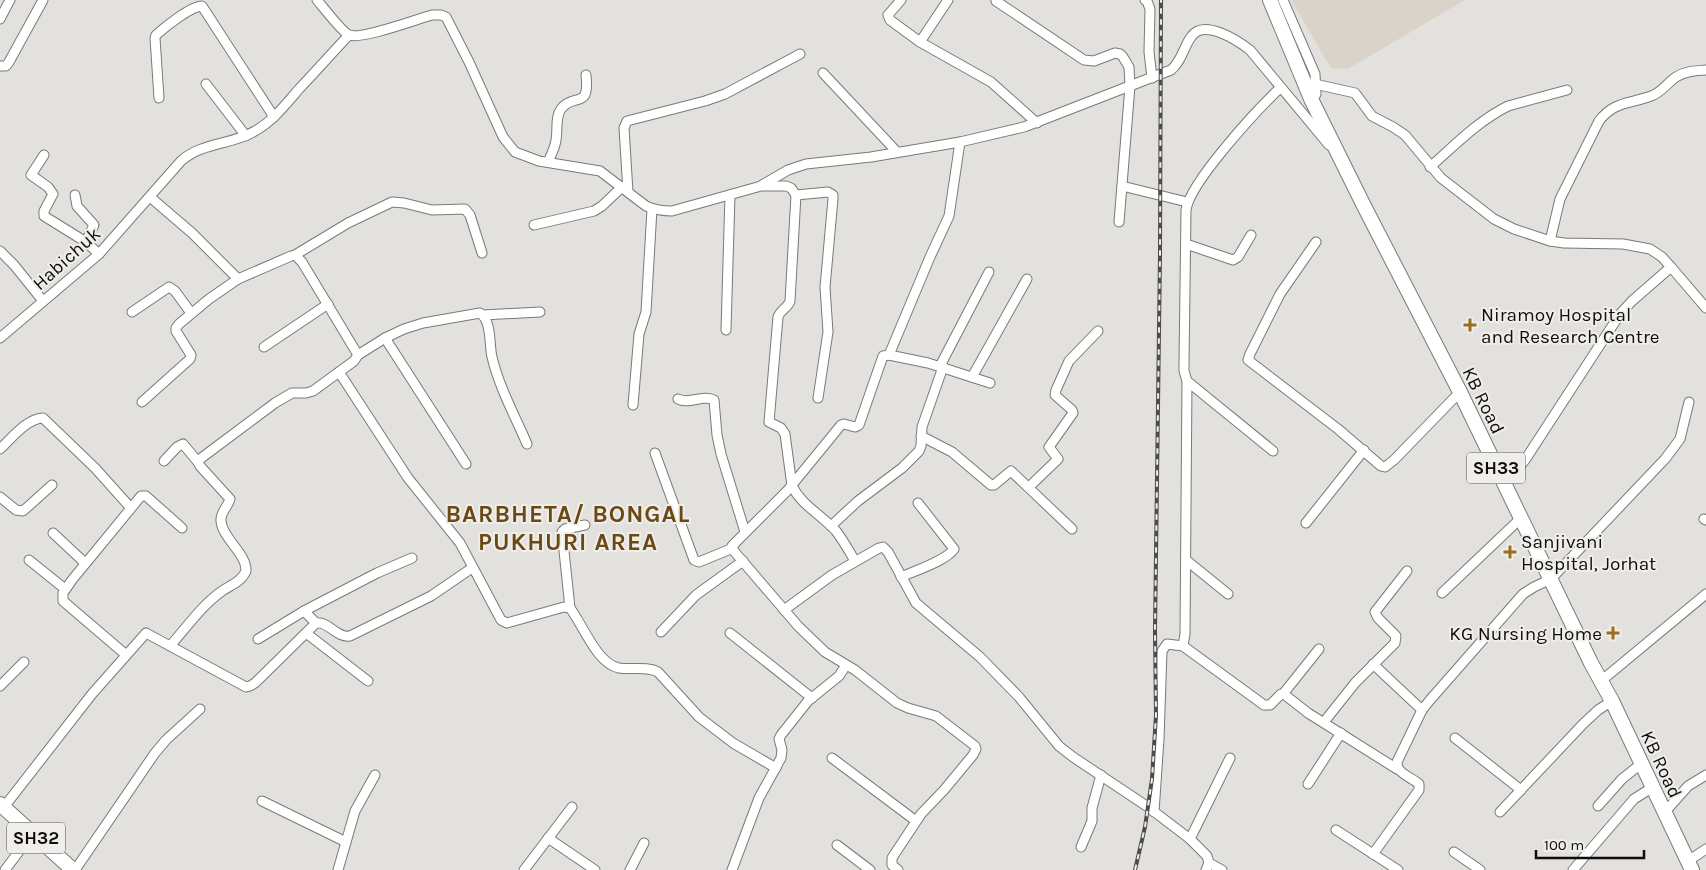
<svg xmlns="http://www.w3.org/2000/svg" width="1706" height="870" font-family="Karla,sans-serif">
<rect width="100%" height="100%" fill="#e3e1de"/>
<polygon fill="#dad3ca" points="1291,0 1465,0 1348,69 1331,68"/>
<g fill="none" stroke-linecap="round" stroke-linejoin="round">
<defs>
<g id="minor">
<path d="M 317,0 C 323,7 342,32 349,35 C 361,40 417,19 432,15 L 441,15 L 446,17 L 469,62 L 503,137 L 515,152 L 539,161 L 600,171 L 646,206 C 655,210 662,211 672,211 L 761,186 L 786,186 L 791,188 L 796,195 L 790,301 C 788,308 780,310 778,317 L 769,422 L 781,428 L 785,434 L 792,486 C 802,506 822,515 836,531 C 843,540 849,551 855,561"/>
<polyline points="901,0 888,15 890,20 920,42 991,82 1037,123"/>
<polyline points="1145,0 1147,1 1150,9 1149,52 1152,78"/>
<polyline points="1283,0 1315,74 1316,94 1312,101"/>
<polyline points="996,1 1084,60 1094,61 1115,53 1120,54 1123,57 1129,67 1130,86 1119,222"/>
<polyline points="0,19 10,0"/>
<polyline points="920,42 948,0"/>
<polyline points="0,66 6,66 9,62 43,0"/>
<polyline points="823,73 897,152"/>
<polyline points="206,84 246,136"/>
<polyline points="1315,84 1355,93 1372,116 1393,127 1405,135 1441,178 1494,219 1514,229 1550,241 1564,243 1623,244 1650,249 1662,257 1671,267 1706,308"/>
<path d="M 159,98 L 155,38 L 156,35 C 165,27 191,6 202,6 L 274,117"/>
<polyline points="44,155 31,175 48,187 53,194 44,211 44,216 86,242 99,254"/>
<path d="M 548,162 C 551,155 555,148 556,140 C 558,130 555,117 561,109 C 574,92 590,111 586,75"/>
<path d="M 1430,167 C 1455,145 1478,121 1508,106 L 1567,90"/>
<path d="M 762,185 L 788,170 L 806,164 L 871,157 L 960,142 L 1024,127 L 1171,70 C 1182,61 1183,48 1191,37 C 1203,18 1237,40 1250,50 L 1329,145"/>
<polyline points="1122,186 1187,202"/>
<polyline points="628,192 624,128 627,121 705,101 725,94 800,54"/>
<polyline points="75,195 77,206 94,225 86,242"/>
<polyline points="796,195 828,192 833,195 833,199 825,287 828,332 818,398"/>
<polyline points="150,197 192,233 238,279"/>
<polyline points="534,225 594,211 602,206 622,187"/>
<path d="M 1550,241 L 1560,199 L 1599,121 C 1614,101 1630,104 1651,96 C 1661,93 1667,83 1676,77 C 1685,71 1695,71 1706,70"/>
<polyline points="1316,242 1280,294 1250,354 1248,360 1338,429 1381,466 1385,467 1394,460 1460,392"/>
<polyline points="1186,244 1233,260 1238,257 1251,235"/>
<polyline points="0,251 14,265 43,301"/>
<polyline points="295,255 348,223 392,202 404,203 432,210 465,209 470,215 482,253"/>
<polyline points="132,312 169,287 175,291 191,313"/>
<polyline points="483,315 540,312"/>
<polyline points="726,330 730,195"/>
<path d="M 0,338 L 99,254 L 181,161 C 202,142 232,145 255,131 C 273,121 286,104 299,89 C 316,71 332,53 349,35"/>
<polyline points="385,338 466,464"/>
<polyline points="264,347 328,304"/>
<path d="M 358,355 L 385,338 L 404,329 L 423,323 L 480,313 C 492,321 489,345 492,357 C 499,387 515,416 527,444"/>
<polyline points="889,355 930,257 949,216 960,142"/>
<polyline points="940,366 989,272"/>
<path d="M 339,372 L 408,478 L 460,543 L 501,620 L 507,623 L 564,607 L 570,608 C 583,625 597,664 619,668 C 632,670 647,666 658,672 L 699,717 L 733,743 L 776,768"/>
<polyline points="972,377 1027,279"/>
<path d="M 678,399 C 689,405 703,394 714,400 L 717,435 L 721,454 L 745,532"/>
<path d="M 142,402 L 190,359 L 191,355 L 176,331 L 176,328 L 179,324 L 209,299 L 238,279 L 291,256 L 295,255 L 302,262 L 358,355 L 354,361 L 313,391 L 306,393 L 292,393 L 275,403 L 200,459 L 198,462 L 200,466 L 230,499 C 228,507 220,512 221,521 C 222,538 247,554 246,571 C 242,581 231,585 222,591 C 201,606 187,627 170,646"/>
<polyline points="633,405 639,334 646,312 652,209"/>
<polyline points="921,436 952,452 991,485 994,485 1011,471 1072,529"/>
<path d="M 0,449 C 11,439 26,419 43,418 L 95,468 L 130,507"/>
<path d="M 1273,451 L 1187,381 L 1184,371 L 1184,363 L 1186,210 C 1190,182 1257,110 1280,88"/>
<polyline points="655,453 694,560 699,562 733,548"/>
<polyline points="164,461 177,447 183,444 198,462"/>
<polyline points="1503,483 1515,472 1525,460 1620,314 1632,301 1671,267"/>
<polyline points="1029,487 1058,459 1049,447 1073,413 1072,410 1055,395 1056,390 1069,361 1098,331"/>
<polyline points="0,497 16,510 23,511 52,485"/>
<polyline points="1704,519 1706,520"/>
<polyline points="1306,523 1364,450"/>
<polyline points="831,526 858,501 902,468 919,451 921,446 922,427 943,367"/>
<polyline points="53,533 85,563"/>
<polyline points="29,560 65,589"/>
<polyline points="1186,560 1228,594"/>
<path d="M 901,577 C 914,571 946,561 954,549 L 918,503"/>
<polyline points="1442,593 1521,518"/>
<polyline points="570,608 562,532 565,529 585,525"/>
<polyline points="784,610 832,575 879,548 883,547 888,552 916,603 980,657 1019,697 1059,746 1073,757 1148,807 1190,839"/>
<polyline points="304,611 377,573 412,558"/>
<polyline points="661,632 696,595 743,561"/>
<polyline points="306,633 368,681"/>
<polyline points="730,633 812,698"/>
<path d="M 258,639 L 304,611 L 316,623 C 329,621 336,638 350,636 L 431,596 L 472,568"/>
<polyline points="1183,646 1185,634 1187,381"/>
<polyline points="125,654 63,601 63,593 72,580 141,496 146,496 182,528"/>
<polyline points="1373,664 1422,710"/>
<polyline points="1601,681 1706,594"/>
<polyline points="0,686 24,662"/>
<polyline points="1283,694 1319,649"/>
<polyline points="1324,722 1355,683 1395,643 1396,636 1378,618 1375,612 1407,571"/>
<polyline points="1455,738 1521,790"/>
<polyline points="832,758 916,821"/>
<polyline points="1308,784 1341,733"/>
<polyline points="262,801 346,842"/>
<polyline points="1598,806 1622,779 1642,763"/>
<polyline points="4,807 92,694 146,633 246,687 250,686 255,683 316,623"/>
<polyline points="1154,812 1159,739 1162,651 1167,644 1183,646 1264,705 1270,705 1281,694 1285,695 1308,713 1397,769"/>
<polyline points="1500,812 1583,724 1598,710 1612,701"/>
<polyline points="1664,813 1688,786 1706,775"/>
<polyline points="1336,830 1398,870"/>
<polyline points="548,838 595,870"/>
<polyline points="837,845 870,870"/>
<polyline points="1081,847 1092,821 1092,808 1101,775"/>
<polyline points="1454,852 1480,870"/>
<path d="M 1373,854 L 1419,790 L 1419,784 C 1411,777 1396,773 1397,762 L 1422,710 L 1430,700 L 1523,594 L 1534,587 L 1551,579 L 1665,459 L 1680,439 L 1689,402"/>
<polyline points="1688,861 1706,849"/>
<polyline points="1209,863 1222,870"/>
<polyline points="5,870 32,834"/>
<polyline points="75,870 155,753 166,740 200,709"/>
<polyline points="338,870 355,811 375,775"/>
<polyline points="524,870 572,807"/>
<polyline points="630,870 644,843"/>
<polyline points="732,870 759,798 781,758 782,750 779,739 781,735 808,701 839,676 846,665"/>
<polyline points="898,870 892,865 892,858 921,814 944,790 973,755 976,749 975,746 936,716 908,708 897,703 855,670 825,652 798,626 733,550 732,546 787,491 841,425 844,424 855,427 859,425 883,356 889,355 928,363 990,383"/>
<polyline points="1206,870 1209,863 1207,856 1190,839 1230,758"/>
<polyline points="1573,870 1634,799 1653,787"/>
</g>
<g id="primary">
<polyline points="1270,0 1312,101 1364,206 1460,392 1591,663 1612,701 1692,870"/>
<polyline points="0,804 73,870"/>
</g>
</defs>
<use href="#minor" stroke="#7b7977" stroke-width="11"/>
<use href="#primary" stroke="#7b7977" stroke-width="16"/>
<use href="#minor" stroke="#fff" stroke-width="9"/>
<use href="#primary" stroke="#fff" stroke-width="14"/>
<defs>
<polyline id="rail" points="1135,870 1145,827 1152,779 1156,715 1155,631 1160,255 1161,0"/>
</defs>
<use href="#rail" stroke="#4d4c4a" stroke-width="4"/>
<use href="#rail" stroke="#f0eeeb" stroke-width="2" stroke-dasharray="5.5" stroke-linecap="butt"/>
</g>
<g fill="#9c6d1f" stroke="#f0eeeb" stroke-width="2">
<path d="M1467.5 317.5h5v5h5v5h-5v5h-5v-5h-5v-5h5z"/>
<path d="M1507.5 544.5h5v5h5v5h-5v5h-5v-5h-5v-5h5z"/>
<path d="M1610.5 625.5h5v5h5v5h-5v5h-5v-5h-5v-5h5z"/>
</g>
<g text-anchor="middle" stroke-width="4" stroke-linejoin="round" paint-order="stroke">
<g fill="#f0eeeb" stroke="#525150" stroke-width="1">
<rect x="1467" y="452.5" width="58" height="31" rx="4"/>
<rect x="7" y="822.5" width="58" height="31" rx="4"/>
</g>
<g font-size="18" font-weight="bold" fill="#0f0e0d">
<text x="1496" y="474">SH33</text>
<text x="36" y="844">SH32</text>
</g>
<g font-size="19" fill="#0f0e0d" stroke="#f0eeeb">
<text transform="translate(66 258) rotate(-42)" y="7">Habichuk</text>
<text transform="translate(1484 400) rotate(64)" y="7">KB Road</text>
<text transform="translate(1662 764) rotate(65)" y="7">KB Road</text>
</g>
<g font-size="19" fill="#0f0e0d" stroke="#f0eeeb" text-anchor="start">
<text x="1481" y="321">Niramoy Hospital<tspan x="1481" dy="22">and Research Centre</tspan></text>
<text x="1521" y="548">Sanjivani<tspan x="1521" dy="22">Hospital, Jorhat</tspan></text>
<text x="1602" y="640" text-anchor="end">KG Nursing Home</text>
</g>
<g font-size="24" font-weight="bold" letter-spacing="1" fill="#6a4914" stroke="#f0eeeb">
<text x="568" y="522">BARBHETA/ BONGAL<tspan x="568" dy="28">PUKHURI AREA</tspan></text>
</g>
</g>
<path d="M1536 850v8h108v-8" fill="none" stroke="#0f0e0d" stroke-width="2.5"/>
<text x="1544" y="850" font-size="15" fill="#0f0e0d" stroke="#f0eeeb" stroke-width="4" paint-order="stroke">100 m</text>
</svg>
